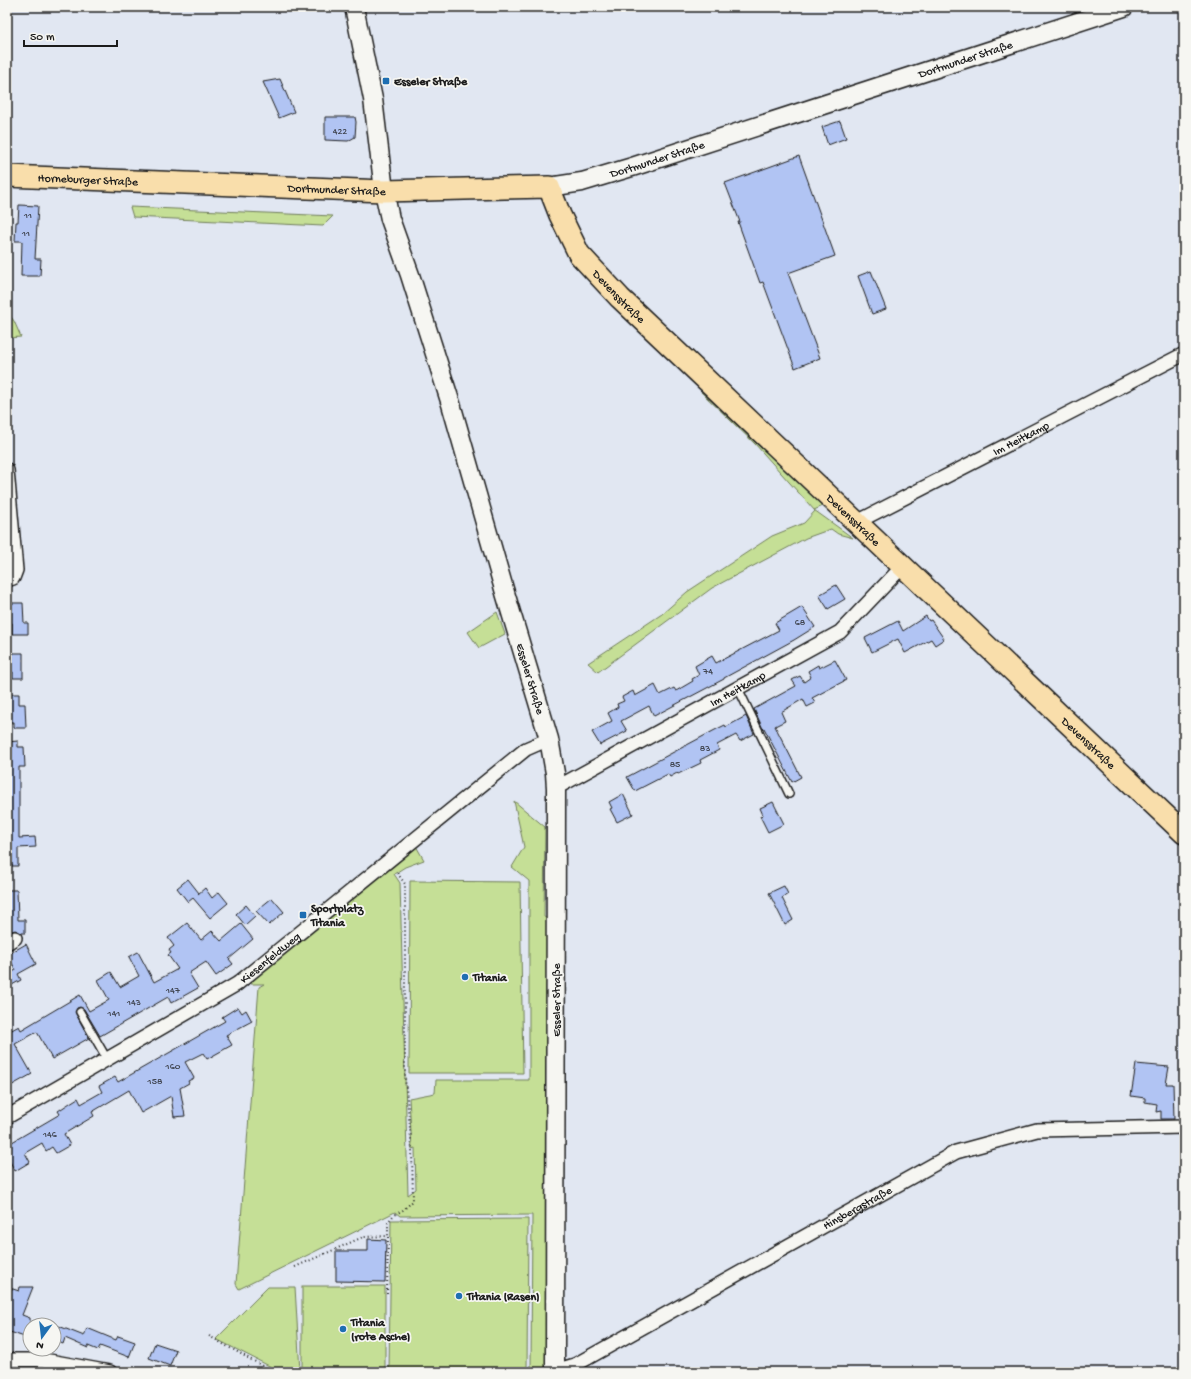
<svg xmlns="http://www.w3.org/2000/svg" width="1191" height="1379" font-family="'Gochi Hand',sans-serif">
<rect width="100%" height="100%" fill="#e1e7f2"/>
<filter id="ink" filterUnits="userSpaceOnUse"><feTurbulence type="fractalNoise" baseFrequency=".025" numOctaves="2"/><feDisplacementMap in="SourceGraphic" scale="8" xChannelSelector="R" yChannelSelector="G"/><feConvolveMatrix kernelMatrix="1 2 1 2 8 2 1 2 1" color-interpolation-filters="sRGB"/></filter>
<g filter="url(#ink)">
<g fill="#c5df96" stroke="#707e59">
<polygon points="130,207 333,216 323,226 133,217"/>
<polygon points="7,312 14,321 21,337 8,338 7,343"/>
<polygon points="701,392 706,392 823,506 814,510 853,538 838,534 831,529 806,538 712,588 598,672 588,663 662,614 687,592 772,536 804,523 815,511 755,444"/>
<polygon points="497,612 505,634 479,648 468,632"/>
<polygon points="514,801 545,827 544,917 549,919 547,1372 531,1372 532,1215 400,1216 395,1212 239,1289 236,1284 259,987 264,984 251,984 259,971 416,846 424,860 405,867 394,874 400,883 408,1195 416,1189 415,1148 412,1149 409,1098 435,1093 436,1080 529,1080 529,881 512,867 524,847"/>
<polygon points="410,881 520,882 523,1073 409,1073"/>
<polygon points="528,1219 527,1372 389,1372 391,1220"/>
<rect x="302" y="1286" width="83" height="86"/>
<polygon points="268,1287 295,1287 300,1372 281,1372 216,1339"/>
</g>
<g fill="#b1c4f3" stroke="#1c1c1c">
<polygon points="280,79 294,112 279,118 263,82"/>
<polygon points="325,117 355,117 356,122 355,137 348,141 325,140"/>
<polygon points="840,121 846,138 828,145 822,127"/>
<polygon points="799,156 835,256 788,273 820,358 795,368 763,282 760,283 738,222 740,222 725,183"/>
<polygon points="19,205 38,206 35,259 41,259 40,276 21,276 22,241 15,241 16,222 18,222"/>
<polygon points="871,271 886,309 872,314 858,276"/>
<polygon points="836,585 845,599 828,609 819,595"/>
<polygon points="7,603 23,603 24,623 28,623 28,634 12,634 12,623 7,623"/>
<polygon points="802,607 815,627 794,640 724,678 724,679 654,716 649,706 621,721 627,731 600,745 592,732 612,721 608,713 618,707 617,704 624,701 622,697 633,691 635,696 655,685 660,695 674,688 676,691 693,681 692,679 699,675 695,666 712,656 716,663 779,630 775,623"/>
<polygon points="926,616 929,621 931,620 944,639 935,645 931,639 905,653 898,639 872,652 865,638 898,621 903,631"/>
<polygon points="7,653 23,653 23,678 13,678 13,672 7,672"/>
<polygon points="835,660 846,680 812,698 815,703 807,707 803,699 781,712 785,721 775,726 801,777 792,782 764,728 763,729 754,709 796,686 792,680 800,676 804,682 811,677 808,671 818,665 819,668"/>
<polygon points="7,694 19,694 19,704 25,704 26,728 14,728 14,722 7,722"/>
<polygon points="746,716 754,734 740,741 736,735 717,745 719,750 700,760 701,763 678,774 677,773 670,777 668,774 635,791 627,777 715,730 725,725 726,727"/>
<polygon points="18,741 18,747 24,747 25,767 19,767 19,838 35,837 36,847 18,848 18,866 7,866 7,742"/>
<polygon points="623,794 633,814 617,822 610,809 612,808 609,802"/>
<polygon points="773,802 784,824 768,832 760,816 763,815 760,808"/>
<polygon points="188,879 199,893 198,894 205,888 212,898 219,892 228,903 210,918 193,898 188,902 177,888"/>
<polygon points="784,886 788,894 782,898 793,920 785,925 769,893"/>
<polygon points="7,890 17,890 18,920 25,920 25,933 21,933 15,930 7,933"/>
<polygon points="272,898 284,912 269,925 256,911"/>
<polygon points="246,905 255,916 245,925 236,914"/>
<polygon points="187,923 201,940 212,931 221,941 241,924 253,939 229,959 233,964 216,976 206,962 189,973 198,988 171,1003 168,997 100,1036 84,1009 80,1007 77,1008 75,1012 76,1014 89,1038 52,1059 37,1032 15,1044 32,1074 7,1088 7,1029 8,1032 19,1026 21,1030 80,995 89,1011 109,1000 98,980 111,972 120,987 139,976 129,957 138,952 154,982 176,970 178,969 168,955 171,953 169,950 174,946 168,938"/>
<polygon points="26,944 36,964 18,974 21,980 10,986 7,980 7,975 16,970 7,955"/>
<polygon points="238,1007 242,1013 246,1010 252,1021 226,1035 232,1045 207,1059 203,1053 185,1062 194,1078 188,1081 189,1083 180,1088 185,1116 174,1117 171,1096 141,1113 129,1090 92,1112 94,1116 64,1134 70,1145 56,1153 52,1147 46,1151 42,1143 25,1153 30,1162 15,1171 7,1156 7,1145 60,1114 58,1111 70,1103 78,1098 81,1104 102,1092 99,1086 115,1077 118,1082 225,1021 222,1017"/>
<polygon points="1136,1064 1169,1067 1166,1084 1173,1084 1174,1119 1161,1119 1161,1111 1156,1112 1157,1104 1145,1102 1145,1098 1131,1096"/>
<polygon points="368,1239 386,1240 385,1282 336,1281 336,1251 368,1251"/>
<polygon points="7,1287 19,1291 20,1287 33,1287 22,1315 30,1318 30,1339 7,1331"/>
<polygon points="51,1323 84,1336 87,1328 116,1340 118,1336 135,1342 129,1357 100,1346 98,1350 88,1346 88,1348 65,1338 63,1344 54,1340 54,1325 50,1325"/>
<polygon points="155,1343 176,1350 170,1366 149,1358"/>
</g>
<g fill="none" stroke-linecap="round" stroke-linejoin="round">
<defs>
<g id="lane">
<polyline points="738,688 789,794"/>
<polyline points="80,1012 107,1059"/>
</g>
<g id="street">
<polyline points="7,470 16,570 13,578 7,580"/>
<path id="s1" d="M 857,522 L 1184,354"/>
<path id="s2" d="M 556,788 L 840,632 L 902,567"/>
<polyline points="7,943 15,938"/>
<path id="s3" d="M 7,1117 L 237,984 L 526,749 L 549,739"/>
<polyline points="7,1360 44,1360 110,1372"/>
<path id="s4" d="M 555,1371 L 575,1365 L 956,1152 L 1037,1130 L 1184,1127"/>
</g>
<g id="secondary">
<path id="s5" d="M 354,7 L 373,99 L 384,191 L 390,219 L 410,275 L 451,404 L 506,596 L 549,739 L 555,773 L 556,788 L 555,1372"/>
<path id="s6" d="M 549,187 L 582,182 L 632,167 L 1124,7"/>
</g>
<g id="primary">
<path id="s7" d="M 7,176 L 384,191 L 549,187 L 560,215 L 579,254 L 620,298 L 1184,833"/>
</g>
</defs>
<use href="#lane" stroke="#1c1c1c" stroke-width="10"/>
<use href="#street" stroke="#1c1c1c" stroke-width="16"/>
<use href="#secondary" stroke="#1c1c1c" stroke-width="21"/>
<use href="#primary" stroke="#1c1c1c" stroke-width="24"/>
<g stroke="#1c1c1c" stroke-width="2" stroke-dasharray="1 3" stroke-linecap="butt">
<polyline points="295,1267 363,1237 388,1236 388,1222 393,1216 403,1210 413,1201 412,1149 405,1078 405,884 396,871"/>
<polyline points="387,1294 388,1236"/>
<polyline points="209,1336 273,1372"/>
</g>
<use href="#lane" stroke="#f6f6f2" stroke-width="7"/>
<use href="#street" stroke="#f6f6f2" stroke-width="13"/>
<use href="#secondary" stroke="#f6f6f2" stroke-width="18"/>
<use href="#primary" stroke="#f9deab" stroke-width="21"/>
</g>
</g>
<g fill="#1f6fb2" stroke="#f6f6f2" stroke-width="1.5">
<rect x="382" y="77" width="8" height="8" rx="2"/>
<rect x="299" y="911" width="8" height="8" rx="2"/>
<circle cx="465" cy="977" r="4"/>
<circle cx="459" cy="1296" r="4"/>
<circle cx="343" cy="1329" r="4"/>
</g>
<g text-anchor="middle" stroke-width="3.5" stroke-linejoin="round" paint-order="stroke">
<g font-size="10" fill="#414652">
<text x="340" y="134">422</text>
<text x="28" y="218">11</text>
<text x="26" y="236">11</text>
<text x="800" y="625">68</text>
<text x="708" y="674">74</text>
<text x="705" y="751">83</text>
<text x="675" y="767">85</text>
<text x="173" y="993">147</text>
<text x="134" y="1005">143</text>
<text x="114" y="1016">141</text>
<text x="173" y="1069">160</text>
<text x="155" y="1084">158</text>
<text x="50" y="1137">146</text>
</g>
<g font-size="12" fill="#1c1c1c" stroke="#f6f6f2">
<text dy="4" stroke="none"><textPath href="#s6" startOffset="436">Dortmunder Straße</textPath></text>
<text dy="4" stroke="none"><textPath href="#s6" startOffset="112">Dortmunder Straße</textPath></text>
<text dy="4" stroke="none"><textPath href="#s7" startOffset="81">Horneburger Straße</textPath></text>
<text dy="4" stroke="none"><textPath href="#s7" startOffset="330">Dortmunder Straße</textPath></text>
<text dy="4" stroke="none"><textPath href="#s7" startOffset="674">Devensstraße</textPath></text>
<text dy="4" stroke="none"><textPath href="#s1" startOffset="184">Im Heitkamp</textPath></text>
<text dy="4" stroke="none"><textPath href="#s7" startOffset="998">Devensstraße</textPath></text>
<text dy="4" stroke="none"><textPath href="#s5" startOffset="696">Esseler Straße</textPath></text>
<text dy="4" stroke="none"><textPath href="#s2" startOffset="207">Im Heitkamp</textPath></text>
<text dy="4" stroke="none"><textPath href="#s7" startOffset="1322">Devensstraße</textPath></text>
<text dy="4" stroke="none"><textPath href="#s3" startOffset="308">Kiesenfeldweg</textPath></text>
<text transform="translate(556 1000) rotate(-90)" y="4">Esseler Straße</text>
<text dy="4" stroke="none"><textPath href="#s4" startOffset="344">Hinsbergstraße</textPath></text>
</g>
<g font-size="12" font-weight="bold" fill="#1c1c1c" stroke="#f6f6f2" text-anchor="start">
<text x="394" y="85">Esseler Straße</text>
<text x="311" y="912">Sportplatz<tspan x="311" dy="14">Titania</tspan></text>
<text x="473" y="981">Titania</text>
<text x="467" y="1300">Titania (Rasen)</text>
<text x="351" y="1326">Titania<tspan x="351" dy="14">(rote Asche)</tspan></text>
</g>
</g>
<rect width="1191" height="1379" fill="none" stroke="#f6f6f2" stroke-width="24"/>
<rect x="12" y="12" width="1167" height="1355" fill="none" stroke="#1c1c1c" stroke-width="1.5" filter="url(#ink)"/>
<g transform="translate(42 1337) rotate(195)"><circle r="19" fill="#f6f6f2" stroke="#9f9f9c"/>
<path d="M0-3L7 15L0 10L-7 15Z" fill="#1f6fb2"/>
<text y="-6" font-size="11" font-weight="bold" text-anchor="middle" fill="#1c1c1c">N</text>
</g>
<path d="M24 40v6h93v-6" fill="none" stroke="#1c1c1c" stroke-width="2"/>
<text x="30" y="40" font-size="12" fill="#1c1c1c" stroke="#f6f6f2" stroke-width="3" paint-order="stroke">50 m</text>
</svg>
